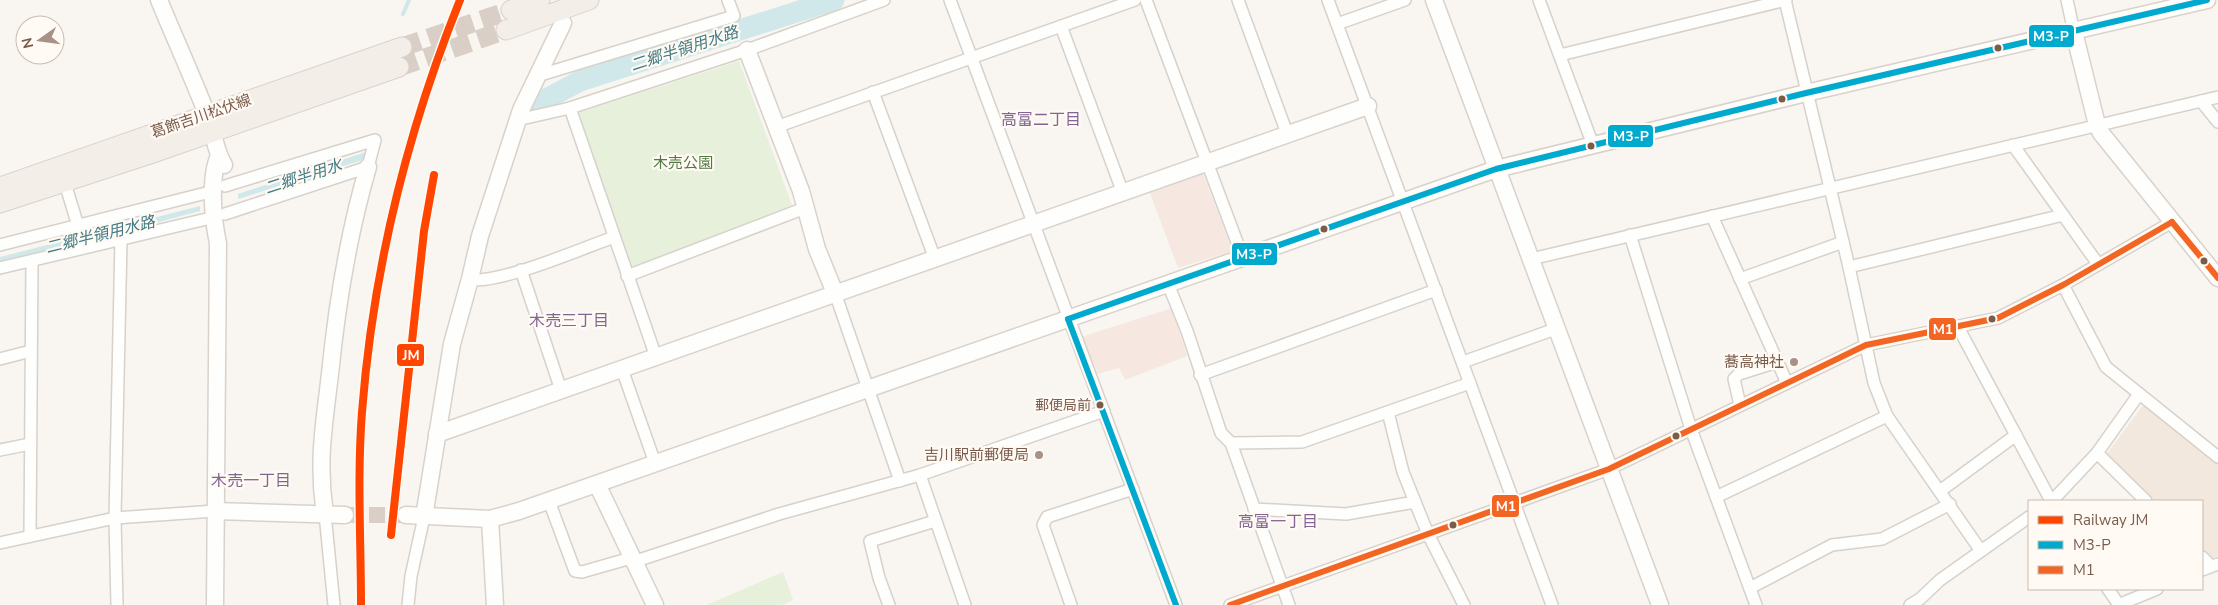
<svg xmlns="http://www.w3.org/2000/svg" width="2218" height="605" font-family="'Nunito Sans','Noto Sans JP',sans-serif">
<rect width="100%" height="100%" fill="#f9f5f0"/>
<polygon fill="#f2e8de" points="2144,404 2218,463 2218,556 2210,559 2202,551 2202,501 2152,501 2106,455"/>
<g fill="#f6e8e1">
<polygon points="1203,174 1233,251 1178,268 1150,193"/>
<polygon points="1172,308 1187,356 1125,380 1119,368 1098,374 1081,337"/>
</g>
<g fill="#e7f0db">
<polygon points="739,61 793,208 631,267 578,113"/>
<polygon points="783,572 793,600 782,605 707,605"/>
</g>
<g fill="#d0e8ea">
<polygon points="366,152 366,159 238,199 238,194"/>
<polygon points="200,206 200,211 118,233 0,262 0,257"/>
</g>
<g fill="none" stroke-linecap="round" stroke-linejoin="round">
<polyline stroke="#d0e8ea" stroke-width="4" points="403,14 409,0"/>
<polyline stroke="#d0e8ea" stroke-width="21" points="537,102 550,97 580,81 834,0"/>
<polyline stroke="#d9cfc7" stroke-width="16" stroke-dasharray="16 8" stroke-linecap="butt" points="345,515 406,515"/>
<g stroke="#d9cfc7" stroke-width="19" stroke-dasharray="19 9" stroke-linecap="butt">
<polyline points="402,47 511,10"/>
<polyline points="399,67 506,30"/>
</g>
<defs>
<g id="street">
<polyline points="950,0 1176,605"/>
<polyline points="1146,0 1243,258"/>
<polyline points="1238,0 1288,136"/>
<polyline points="1328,0 1552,605"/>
<polyline points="1539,0 1593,145"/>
<polyline points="1785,0 1849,267 1874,383 1887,416 1981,551"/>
<polyline points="2067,0 2074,32"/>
<polyline points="1337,24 1405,0"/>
<polyline points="1061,26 1123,193"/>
<polyline points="1560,55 1786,0"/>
<polyline points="537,76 734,16 728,0"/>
<polyline points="873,92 935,259"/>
<polyline points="2201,101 2218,122"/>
<polyline points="517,120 570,108"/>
<polyline points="776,127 1135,0"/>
<polyline points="2013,145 2098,264"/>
<polyline points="65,183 78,226"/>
<polyline points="225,186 375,140 368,167 225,214"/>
<polyline points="1712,216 1787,383"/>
<polyline points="1630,235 1691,429 1756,605"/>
<polyline points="0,245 214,191"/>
<polyline points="1531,259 2218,97"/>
<polyline points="1849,267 2063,215"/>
<polyline points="0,268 215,217"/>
<polyline points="521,270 561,390"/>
<polyline points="627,276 805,208"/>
<path d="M 470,279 C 495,286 586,247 614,237"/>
<polyline points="1740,279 1843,242"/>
<polyline points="1168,284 1187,331 1221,433 1231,443 1289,605"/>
<polyline points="2063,285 2106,367 2218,457"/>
<polyline points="835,293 900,481"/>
<polyline points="1958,327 2051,501"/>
<polyline points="656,357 570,108 747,50 884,0"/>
<polyline points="0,359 31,351"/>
<polyline points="1463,362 1558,328"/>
<polyline points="622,369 655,463"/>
<polyline points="1200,375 1436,290"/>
<polyline points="1740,405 1734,379 1739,374 1777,362"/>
<polyline points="1388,412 1403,472 1428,534 1464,605"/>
<polyline points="1231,443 1302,442 1470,383"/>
<polyline points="0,450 30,444"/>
<polyline points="2097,453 2146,501"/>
<polyline points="920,475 965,605"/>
<polyline points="1940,491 2016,435"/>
<polyline points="1716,497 1887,416"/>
<polyline points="549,501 575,571 582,572 631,558"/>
<polyline points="2052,501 2097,453 2139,394"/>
<polyline points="1254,509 1346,514 1415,502"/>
<polyline points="325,514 334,605"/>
<polyline points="30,536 32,261"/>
<polyline points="0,543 115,518 215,511"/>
<polyline points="2202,557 2211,566"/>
<polyline points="633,562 779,514 920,475 1104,411"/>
<polyline points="2202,570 2218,564"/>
<polyline points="1750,588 1832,545 1882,539 1950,504"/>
<polyline points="2108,589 2119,605"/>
<polyline points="117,605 115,518 121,240"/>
<polyline points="408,605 411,576 424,517"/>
<polyline points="889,605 879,578 870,541 935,521"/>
<polyline points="1071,605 1043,525 1047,517 1133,489"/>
<polyline points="1230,605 1609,469 1866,345 1998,318 2063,285 2172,222"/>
<polyline points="1910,605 1920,599 1940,580 2029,517"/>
<polyline points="2118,605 2157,589"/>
</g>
<g id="secondary">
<path d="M 159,0 C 175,39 193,78 208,117 C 214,133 215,151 224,165"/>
<polyline points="1434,0 1660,605"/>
<polyline points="2074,32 2097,125 2101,133 2218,278"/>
<polyline points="747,50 801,191 817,249 835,293"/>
<polyline points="437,434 1368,106"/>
<polyline points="597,484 655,605"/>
<polyline points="215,511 345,515"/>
<path d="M 325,514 C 317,462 324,425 330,374 C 337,304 348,235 368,167"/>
<polyline points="406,515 490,519 519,511 1496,169 1806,93 2207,0"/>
<polyline points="424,517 452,344 470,279 480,236 521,110 563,23"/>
<polyline points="490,519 495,605"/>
<path d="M 215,605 L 218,243 C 213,221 209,177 219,156"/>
</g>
<g id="primary">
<polyline points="511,10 540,0"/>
<polyline points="506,30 589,0"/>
<polyline points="0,187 402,47"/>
<polyline points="0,203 153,153 399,67"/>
</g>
</defs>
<use href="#street" stroke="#d7d1cb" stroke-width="14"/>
<use href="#secondary" stroke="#d9d2cb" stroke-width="19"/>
<use href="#primary" stroke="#dad1cc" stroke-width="21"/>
<use href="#street" stroke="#fefefd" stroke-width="11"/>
<use href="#secondary" stroke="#fefefd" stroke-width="16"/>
<use href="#primary" stroke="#f3eee8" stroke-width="19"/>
<defs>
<g id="bus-1">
<polyline points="1068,319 1496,169 1806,93 2207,0"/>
<polyline points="1068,319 1176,605"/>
</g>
<g id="bus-2">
<polyline points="2172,222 2218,278"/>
<polyline points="1230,605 1609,469 1866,345 1998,318 2063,285 2172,222"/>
</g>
</defs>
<use href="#bus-1" stroke="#fffaf3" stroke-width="10"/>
<use href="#bus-2" stroke="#fffaf3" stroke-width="10"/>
<use href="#bus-1" stroke="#00a9ce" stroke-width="6"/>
<use href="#bus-2" stroke="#f26522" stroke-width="6"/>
<defs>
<g id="rail-1">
<polyline points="391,535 424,231 434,175"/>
<path d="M 361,605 C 361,541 357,476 362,412 C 373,270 407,132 460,0"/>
</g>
</defs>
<use href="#rail-1" stroke="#fffaf3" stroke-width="11"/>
<use href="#rail-1" stroke="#ff4500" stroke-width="8"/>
</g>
<g fill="#7a5c4d" stroke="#fffaf3" stroke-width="2">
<circle cx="1998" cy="48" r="4.5"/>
<circle cx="1782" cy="99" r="4.5"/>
<circle cx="1591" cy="146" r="4.5"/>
<circle cx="1324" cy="229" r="4.5"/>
<circle cx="2204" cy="261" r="4.5"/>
<circle cx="1992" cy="319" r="4.5"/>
<circle cx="1100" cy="405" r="4.5"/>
<circle cx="1676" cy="436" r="4.5"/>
<circle cx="1453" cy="525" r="4.5"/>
</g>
<g fill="#a69286" stroke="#fffaf3" stroke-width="2">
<circle cx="1794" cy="362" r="5"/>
<circle cx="1039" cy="455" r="5"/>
</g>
<g text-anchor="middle" stroke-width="4.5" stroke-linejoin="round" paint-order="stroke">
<g font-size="14" fill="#7a5c4d" stroke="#fffaf3" text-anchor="end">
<text x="1091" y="410">郵便局前</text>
</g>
<g font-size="15" fill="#7a5c4d" stroke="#fffaf3">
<text transform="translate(201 116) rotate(-19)" y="5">葛飾吉川松伏線</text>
</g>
<g font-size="15" fill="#537a41" stroke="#fffaf3">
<text x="683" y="168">木売公園</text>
</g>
<g font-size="15" fill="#7a5c4d" stroke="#fffaf3" text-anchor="end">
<text x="1784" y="367">蕎高神社</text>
<text x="1029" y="460">吉川駅前郵便局</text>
</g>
<g font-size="16" font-style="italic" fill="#437c86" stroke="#fffaf3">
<text transform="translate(684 48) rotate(-18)" y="6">二郷半領用水路</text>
<text transform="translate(303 176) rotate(-18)" y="6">二郷半用水</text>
<text transform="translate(100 234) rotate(-14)" y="6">二郷半領用水路</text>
</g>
<g font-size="16" fill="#846695" stroke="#fffaf3">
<text x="1041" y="125">高富二丁目</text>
<text x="569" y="326">木売三丁目</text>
<text x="251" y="486">木売一丁目</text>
<text x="1278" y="527">高富一丁目</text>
</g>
</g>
<g stroke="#fffaf3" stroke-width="2">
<rect x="2028" y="24" width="47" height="24" rx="5" fill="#00a9ce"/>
<rect x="1607" y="124" width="47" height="24" rx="5" fill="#00a9ce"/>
<rect x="1231" y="242" width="47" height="24" rx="5" fill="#00a9ce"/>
<rect x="1928" y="317" width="29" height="24" rx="5" fill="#f26522"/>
<rect x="396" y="343" width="29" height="24" rx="5" fill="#ff4500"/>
<rect x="1491" y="494" width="29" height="24" rx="5" fill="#f26522"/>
</g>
<g font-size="14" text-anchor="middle" font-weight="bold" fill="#fff">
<text x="2051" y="41">M3-P</text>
<text x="1631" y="141">M3-P</text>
<text x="1254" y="259">M3-P</text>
<text x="1943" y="334">M1</text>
<text x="411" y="360">JM</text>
<text x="1506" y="511">M1</text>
</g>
<rect x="2028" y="500" width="175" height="90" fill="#fffaf3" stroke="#cabbb1"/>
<rect x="2038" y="516" width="25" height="8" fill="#ff4500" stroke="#cabbb1"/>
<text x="2073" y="525" font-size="15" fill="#7a5c4d">Railway JM</text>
<rect x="2038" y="541" width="25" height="8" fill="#00a9ce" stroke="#cabbb1"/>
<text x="2073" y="550" font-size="15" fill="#7a5c4d">M3-P</text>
<rect x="2038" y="566" width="25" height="8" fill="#f26522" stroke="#cabbb1"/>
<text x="2073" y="575" font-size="15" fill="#7a5c4d">M1</text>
<g transform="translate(40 40) rotate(256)"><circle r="24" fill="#fffaf3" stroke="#cabbb1"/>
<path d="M0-4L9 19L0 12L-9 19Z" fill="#a69286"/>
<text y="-8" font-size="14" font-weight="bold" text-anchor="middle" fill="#7a5c4d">N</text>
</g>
</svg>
